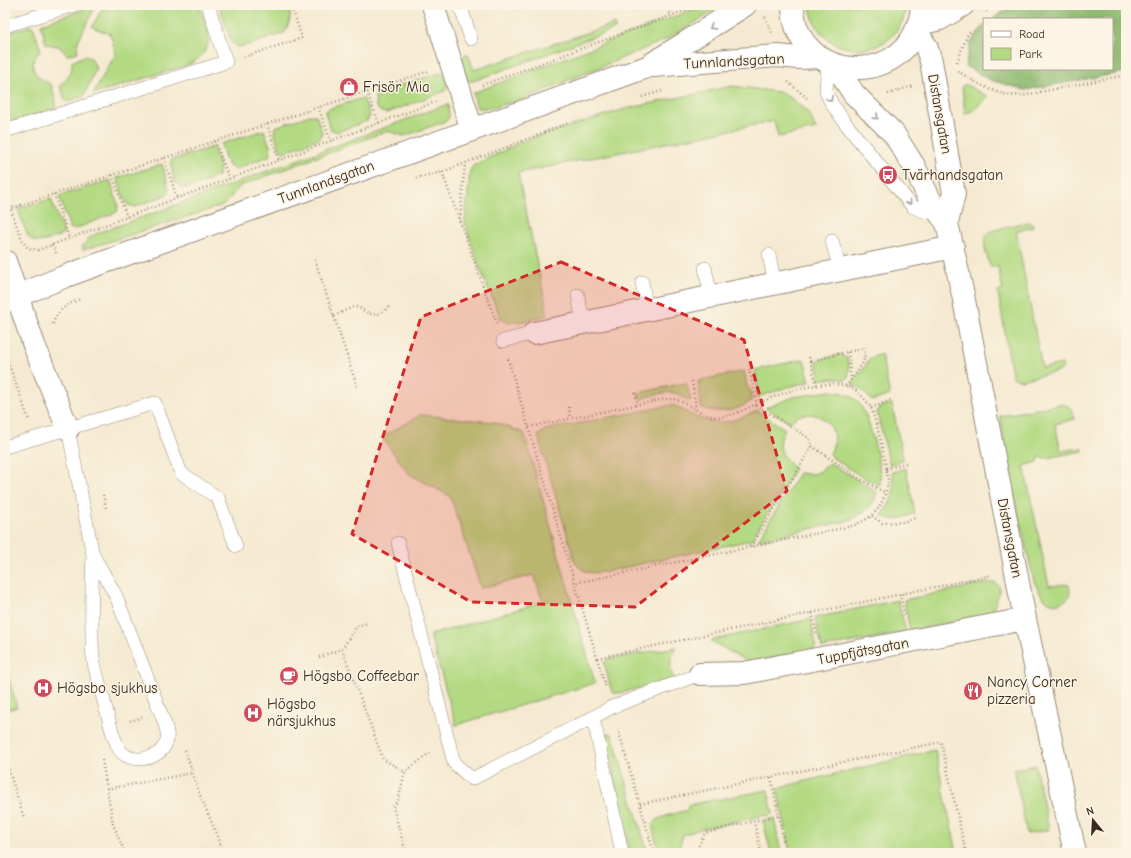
<svg xmlns="http://www.w3.org/2000/svg" width="1131" height="858" font-family="'Comic Neue',sans-serif">
<rect width="100%" height="100%" fill="#fcf5e5"/>
<filter id="ink" filterUnits="userSpaceOnUse"><feTurbulence type="fractalNoise" baseFrequency=".025" numOctaves="2"/><feDisplacementMap in="SourceGraphic" scale="8" xChannelSelector="R" yChannelSelector="G"/><feConvolveMatrix kernelMatrix="1 2 1 2 8 2 1 2 1" color-interpolation-filters="sRGB"/></filter>
<filter id="wash" filterUnits="userSpaceOnUse"><feTurbulence type="fractalNoise" baseFrequency=".012" numOctaves="4" result="noise"/><feDisplacementMap in="SourceGraphic" scale="16" xChannelSelector="R" yChannelSelector="G"/><feGaussianBlur stdDeviation="0.9" result="paint"/><feColorMatrix in="noise" values="0 0 0 0 0 0 0 0 0 0 0 0 0 0 0 0 0 1.4 0 .05"/><feComposite in="paint" operator="in"/></filter>
<g filter="url(#wash)">
<rect width="100%" height="100%" fill="#f5ead1"/>
<g fill="#b3da83" stroke="#778250">
<polygon points="96,5 78,41 77,46 78,52 67,55 59,46 46,44 41,24"/>
<polygon points="104,5 199,5 209,33 208,44 204,53 198,59 188,65 93,94 116,53 110,34 92,27"/>
<path d="M 219,5 L 288,5 C 292,16 290,24 284,33 L 249,45 L 236,47 L 231,41 Z"/>
<polygon points="705,5 725,5 665,40 526,98 492,108 477,108 473,93"/>
<path d="M 810,5 L 906,5 C 901,64 816,64 810,5 Z"/>
<path d="M 614,24 L 615,29 L 473,81 L 469,81 L 466,79 C 463,70 458,62 465,54 L 468,54 L 474,70 Z"/>
<path d="M 29,26 L 32,26 L 34,29 L 41,51 C 25,65 35,78 51,84 L 56,103 L 54,109 L 5,124 L 5,34 Z"/>
<path d="M 84,56 L 91,58 L 96,68 L 84,96 L 68,102 L 65,100 L 60,85 C 68,79 73,73 72,62 Z"/>
<polygon points="443,72 448,85 445,91 387,113 381,112 376,107 375,95 386,90"/>
<polygon points="964,85 967,85 988,97 972,111 965,114 962,86"/>
<path d="M 732,86 L 779,92 L 794,100 L 809,114 L 816,129 L 778,137 L 774,121 L 518,173 L 548,315 C 532,319 516,326 501,319 L 480,269 L 465,223 L 470,171 L 474,165 L 528,139 L 625,109 Z"/>
<polygon points="363,98 370,115 367,121 337,132 330,129 325,112 328,109"/>
<polygon points="448,104 449,117 446,121 404,136 387,131 240,186 224,205 83,250 83,246 90,237 100,232 157,212"/>
<polygon points="310,115 316,115 322,132 320,138 284,152 280,150 274,132 275,127"/>
<polygon points="264,130 270,146 271,155 236,169 230,167 225,159 221,144"/>
<path d="M 213,147 L 220,168 L 218,176 C 192,187 173,202 171,160 Z"/>
<polygon points="162,164 169,189 168,194 135,207 128,205 124,199 117,178"/>
<polygon points="110,180 118,205 117,212 75,229 70,228 59,196"/>
<path d="M 51,199 L 64,234 C 27,250 29,241 18,208 Z"/>
<path d="M 1028,222 L 1033,225 L 1033,227 L 1016,231 L 1042,368 L 1062,364 L 1063,368 L 1060,371 L 1022,380 L 1014,378 L 1012,375 L 998,292 L 1003,290 L 998,267 L 991,267 L 989,264 C 987,254 979,238 991,231 L 1021,223 Z"/>
<path d="M 841,354 L 844,357 L 847,358 C 849,365 851,373 846,380 L 834,378 L 819,380 L 818,376 L 820,374 L 816,361 Z"/>
<path d="M 881,354 L 890,395 L 872,401 L 861,389 L 852,384 C 858,375 865,368 870,358 Z"/>
<polygon points="804,359 810,382 791,386 758,397 756,390 758,388 755,370"/>
<path d="M 744,371 L 747,386 L 751,392 L 751,401 C 738,411 716,415 701,407 L 698,381 Z"/>
<path d="M 686,383 L 691,399 L 690,401 C 685,399 680,394 675,393 C 664,391 650,396 640,399 L 638,393 Z"/>
<path d="M 830,391 C 840,392 851,394 858,402 C 868,412 879,458 880,473 C 881,478 880,482 880,486 L 859,475 L 833,458 L 830,454 C 832,450 834,444 834,439 C 834,421 814,408 797,417 C 795,418 792,421 790,422 L 765,408 L 794,397 Z"/>
<polygon points="892,404 903,459 890,465 877,412 882,406"/>
<path d="M 1061,404 C 1071,405 1072,411 1075,419 L 1055,424 L 1061,451 L 1082,448 L 1083,451 L 1046,458 L 1039,457 L 1038,462 L 1024,466 L 1049,586 L 1069,584 L 1070,591 L 1069,597 C 1051,613 1041,597 1034,581 L 1013,491 L 1000,416 Z"/>
<path d="M 672,405 C 680,407 686,413 694,416 C 719,428 733,421 757,411 L 785,429 C 775,447 782,457 795,469 L 751,540 L 604,572 C 591,574 582,573 575,562 L 538,436 L 545,430 Z"/>
<polygon points="421,415 494,422 524,433 595,683 456,725 430,635 543,602 534,575 481,588 450,496 409,474 382,437"/>
<path d="M 830,463 L 877,492 C 873,509 859,517 843,522 L 758,540 L 799,473 C 816,475 818,474 830,463 Z"/>
<path d="M 906,468 L 915,513 C 902,518 895,522 882,516 C 893,499 896,491 892,472 Z"/>
<polygon points="986,583 996,583 1000,587 992,614 910,631 904,600"/>
<polygon points="898,600 906,632 822,648 815,618"/>
<polygon points="811,619 816,645 813,651 748,662 711,641 712,640"/>
<path d="M 677,647 C 670,655 668,671 675,679 L 619,693 L 613,693 L 611,689 L 604,662 L 608,659 Z"/>
<polygon points="5,666 17,707 5,711"/>
<polygon points="609,734 612,734 648,853 630,853 606,739 605,735"/>
<polygon points="935,750 957,853 791,853 777,788"/>
<polygon points="1035,765 1049,830 1027,834 1014,769"/>
<path d="M 768,790 L 773,814 L 701,829 L 683,835 L 678,853 L 660,853 C 658,845 652,833 653,825 C 654,817 681,812 688,810 L 688,805 Z"/>
<polygon points="774,818 781,853 771,853 763,821"/>
</g>
<polygon fill="#8eba71" stroke="#647248" points="1012,5 1126,5 1126,72 1025,90 990,80 965,66 971,42 984,25 984,69 1112,69 1112,19 992,19"/>
</g>
<g filter="url(#ink)">
<g fill="none" stroke-linecap="round" stroke-linejoin="round">
<defs>
<g id="lane">
<polyline points="460,5 471,39"/>
<polyline points="5,26 74,5"/>
<polyline points="828,61 826,92 832,104 846,124 912,206 923,211 940,214"/>
<polyline points="5,131 226,62 208,5"/>
<polyline points="832,241 840,270"/>
<polyline points="769,255 775,284"/>
<polyline points="705,268 711,297"/>
<polyline points="642,282 647,310"/>
<polyline points="578,295 583,323"/>
<polyline points="503,341 534,333"/>
<path d="M 68,429 L 93,555 L 116,596 L 165,724 C 167,731 169,738 165,745 C 158,760 129,765 119,749 C 112,736 109,720 105,705 C 101,690 96,674 93,658 C 92,650 92,640 92,631 C 91,605 92,581 93,555"/>
<polyline points="5,447 155,403 181,473 218,498 236,546"/>
<polyline points="398,543 454,763 472,779 592,718"/>
<polyline points="622,853 596,730 592,718 612,707 700,674"/>
</g>
<g id="street">
<polyline points="433,5 472,130"/>
<polyline points="653,66 777,56 799,58 821,57"/>
<polyline points="5,261 34,345 68,429"/>
<polyline points="5,301 66,276 647,67 745,5"/>
<polyline points="534,333 953,247"/>
<polyline points="700,674 744,673 1025,619"/>
</g>
<g id="secondary">
<path d="M 793,5 C 793,86 916,92 922,5"/>
<polyline points="919,24 940,19 963,5"/>
<polyline points="916,31 926,46 931,61 954,194 947,223"/>
<polyline points="835,65 854,94 894,134 914,166 931,202 947,223 963,295 1025,619 1075,853"/>
</g>
</defs>
<use href="#lane" stroke="#988a78" stroke-width="14"/>
<use href="#street" stroke="#988a78" stroke-width="24"/>
<use href="#secondary" stroke="#988a78" stroke-width="24"/>
<g stroke="#988a78" stroke-width="2.5" stroke-dasharray="1 3" stroke-linecap="butt">
<polyline points="667,5 671,16"/>
<polyline points="986,11 994,5"/>
<polyline points="765,17 772,33"/>
<polyline points="244,57 302,38 291,5"/>
<polyline points="957,62 967,36 971,30"/>
<path d="M 958,71 C 973,81 991,92 1009,95 C 1014,96 1020,95 1025,95 L 1126,75"/>
<polyline points="788,82 807,98"/>
<polyline points="482,85 692,8"/>
<polyline points="367,92 379,123"/>
<polyline points="888,94 912,86"/>
<polyline points="642,97 662,91"/>
<polyline points="318,107 331,141"/>
<polyline points="267,124 279,160"/>
<polyline points="215,141 229,179"/>
<polyline points="164,158 177,198"/>
<polyline points="442,172 497,324"/>
<polyline points="112,175 127,217"/>
<polyline points="416,178 442,172 569,123"/>
<polyline points="54,194 69,238"/>
<polyline points="5,195 23,242 28,248 38,250 438,101"/>
<polyline points="9,209 429,71"/>
<polyline points="460,219 465,163"/>
<polyline points="52,245 56,253"/>
<polyline points="315,260 358,389"/>
<path d="M 334,316 L 353,307 L 358,307 C 372,316 376,318 390,306"/>
<path d="M 53,324 C 56,311 69,303 81,299"/>
<polyline points="848,352 851,379"/>
<polyline points="5,354 29,420"/>
<polyline points="809,357 817,386"/>
<polyline points="508,359 606,688"/>
<polyline points="810,361 864,348"/>
<polyline points="749,369 757,404"/>
<polyline points="692,381 696,409"/>
<polyline points="846,387 863,363 865,354 864,346"/>
<polyline points="635,393 638,404"/>
<polyline points="569,407 570,418"/>
<polyline points="871,408 893,399"/>
<path d="M 529,427 L 665,399 C 670,399 675,399 680,401 C 692,406 704,417 718,417 C 734,416 747,408 761,402 C 784,392 828,377 852,388 C 859,392 867,401 871,408 C 876,419 889,473 888,485 C 887,487 886,491 885,494 C 879,512 870,519 852,526 L 575,583"/>
<polyline points="812,446 858,478 886,493"/>
<polyline points="886,469 906,463"/>
<polyline points="103,495 106,508"/>
<polyline points="872,516 882,523 904,522 917,517"/>
<polyline points="751,547 811,448 811,442 809,438 755,405"/>
<polyline points="900,594 905,617"/>
<polyline points="812,613 817,634"/>
<polyline points="342,649 383,759 405,772"/>
<polyline points="319,657 342,649 357,626 368,623"/>
<polyline points="597,658 992,575"/>
<polyline points="130,721 142,717"/>
<polyline points="618,729 654,853"/>
<polyline points="5,748 9,747"/>
<polyline points="185,750 200,795 218,837 223,853"/>
<polyline points="5,758 24,818"/>
<polyline points="102,760 113,824 125,853"/>
<polyline points="771,777 786,853"/>
<polyline points="107,789 192,773"/>
<polyline points="640,804 941,742 966,853"/>
<polyline points="754,821 761,853"/>
<polyline points="5,836 10,853"/>
<polyline points="406,853 393,807 398,800 405,772 431,752"/>
<polyline points="695,853 705,833 779,815"/>
</g>
<use href="#lane" stroke="#fff" stroke-width="13"/>
<use href="#street" stroke="#fff" stroke-width="22"/>
<use href="#secondary" stroke="#fff" stroke-width="22"/>
</g>
<defs><path id="oneway-chevron" d="M-2-3.5L2.5 0L-2 3.5" fill="none" stroke-width="1.6" stroke-linecap="round" stroke-linejoin="round"/></defs>
<g stroke="#a79f9a">
<use href="#oneway-chevron" transform="translate(712 27) rotate(148)"/>
<use href="#oneway-chevron" transform="translate(830 99) rotate(62)"/>
<use href="#oneway-chevron" transform="translate(876 117) rotate(44)"/>
<use href="#oneway-chevron" transform="translate(909 202) rotate(50)"/>
</g>
</g>
<path fill="#d62828" fill-opacity="0.2" stroke="#d62828" stroke-width="3" stroke-dasharray="8 5" stroke-linejoin="round" d="M 561,262 L 744,340 L 787,491 L 635,607 L 471,602 L 352,534 L 421,317 Z"/>
<defs>
<symbol id="shop-disc" viewBox="-11 -11 22 22"><circle r="9.5" fill="#d1495b" stroke="#fcf5e5"/><path d="M-5-2.5h2.3a2.7 3.5 0 0 1 5.4 0H5L5.5 6h-11ZM-1.5-2.5h3a1.5 2.3 0 0 0-3 0Z" fill="#fff"/></symbol>
<symbol id="bus-disc" viewBox="-11 -11 22 22"><circle r="9.5" fill="#d1495b" stroke="#fcf5e5"/><path d="M-5-6H5V4H4V6H2V4H-2V6H-4V4H-5ZM-3.5-4V0h7V-4ZM-3.5 1.2v1.5H-2V1.2ZM2 1.2v1.5H3.5V1.2Z" fill="#fff"/></symbol>
<symbol id="cafe-disc" viewBox="-11 -11 22 22"><circle r="9.5" fill="#d1495b" stroke="#fcf5e5"/><path d="M-5.5-4.5H6V0H3Q3 3.5 0 3.5H-2.5Q-5.5 3.5-5.5 0ZM3-3.2v2h1.7v-2ZM-6 4.5H4V6H-6Z" fill="#fff"/></symbol>
<symbol id="hospital-disc" viewBox="-11 -11 22 22"><circle r="9.5" fill="#d1495b" stroke="#fcf5e5"/><path d="M-5-5h3v3.5h4V-5h3V5h-3V1.5h-4V5h-3Z" fill="#fff"/></symbol>
<symbol id="restaurant-disc" viewBox="-11 -11 22 22"><circle r="9.5" fill="#d1495b" stroke="#fcf5e5"/><path d="M-5-6h1v4h1v-4h1v4h1v-4h1v5L-1.5 .5V6h-2V.5L-5-1ZM5-6V6H3V1.5H1.5Q1.5-4 5-6Z" fill="#fff"/></symbol>
</defs>
<g fill-rule="evenodd">
<use href="#shop-disc" x="338" y="76" width="22" height="22"/>
<use href="#bus-disc" x="877" y="164" width="22" height="22"/>
<use href="#cafe-disc" x="278" y="665" width="22" height="22"/>
<use href="#hospital-disc" x="32" y="677" width="22" height="22"/>
<use href="#restaurant-disc" x="962" y="680" width="22" height="22"/>
<use href="#hospital-disc" x="242" y="702" width="22" height="22"/>
</g>
<g text-anchor="middle" stroke-width="3" stroke-linejoin="round" paint-order="stroke">
<g font-size="15" fill="#3b2a1e" stroke="#fcf5e5">
<text transform="translate(734 61) rotate(-3)" y="5">Tunnlandsgatan</text>
<text transform="translate(940 114) rotate(80)" y="5">Distansgatan</text>
<text transform="translate(326 182) rotate(-20)" y="5">Tunnlandsgatan</text>
<text transform="translate(1010 538) rotate(79)" y="5">Distansgatan</text>
<text transform="translate(863 651) rotate(-11)" y="5">Tuppfjätsgatan</text>
</g>
<g font-size="15" fill="#3b2a1e" stroke="#fcf5e5" text-anchor="start">
<text x="363" y="92">Frisör Mia</text>
<text x="902" y="180">Tvärhandsgatan</text>
<text x="303" y="681">Högsbo Coffeebar</text>
<text x="987" y="687">Nancy Corner<tspan x="987" dy="17">pizzeria</tspan></text>
<text x="57" y="693">Högsbo sjukhus</text>
<text x="267" y="709">Högsbo<tspan x="267" dy="17">närsjukhus</tspan></text>
</g>
</g>
<rect width="1131" height="858" fill="none" stroke="#fcf5e5" stroke-width="20"/>
<rect x="983" y="18" width="130" height="52" fill="#fcf5e5" stroke="#afa495"/>
<rect x="991" y="31" width="20" height="6" fill="#ffffff" stroke="#afa495"/>
<text x="1019" y="38" font-size="12" fill="#3b2a1e">Road</text>
<rect x="991" y="48" width="20" height="12" fill="#b3da83" stroke="#afa495"/>
<text x="1019" y="58" font-size="12" fill="#3b2a1e">Park</text>
<g transform="translate(1093 820) rotate(342)" stroke="#fcf5e5" stroke-width="3" paint-order="stroke">
<path d="M0-3L7 15L0 10L-7 15Z" fill="#3b2a1e"/>
<text y="-6" font-size="11" font-weight="bold" text-anchor="middle" fill="#3b2a1e">N</text>
</g>
</svg>
